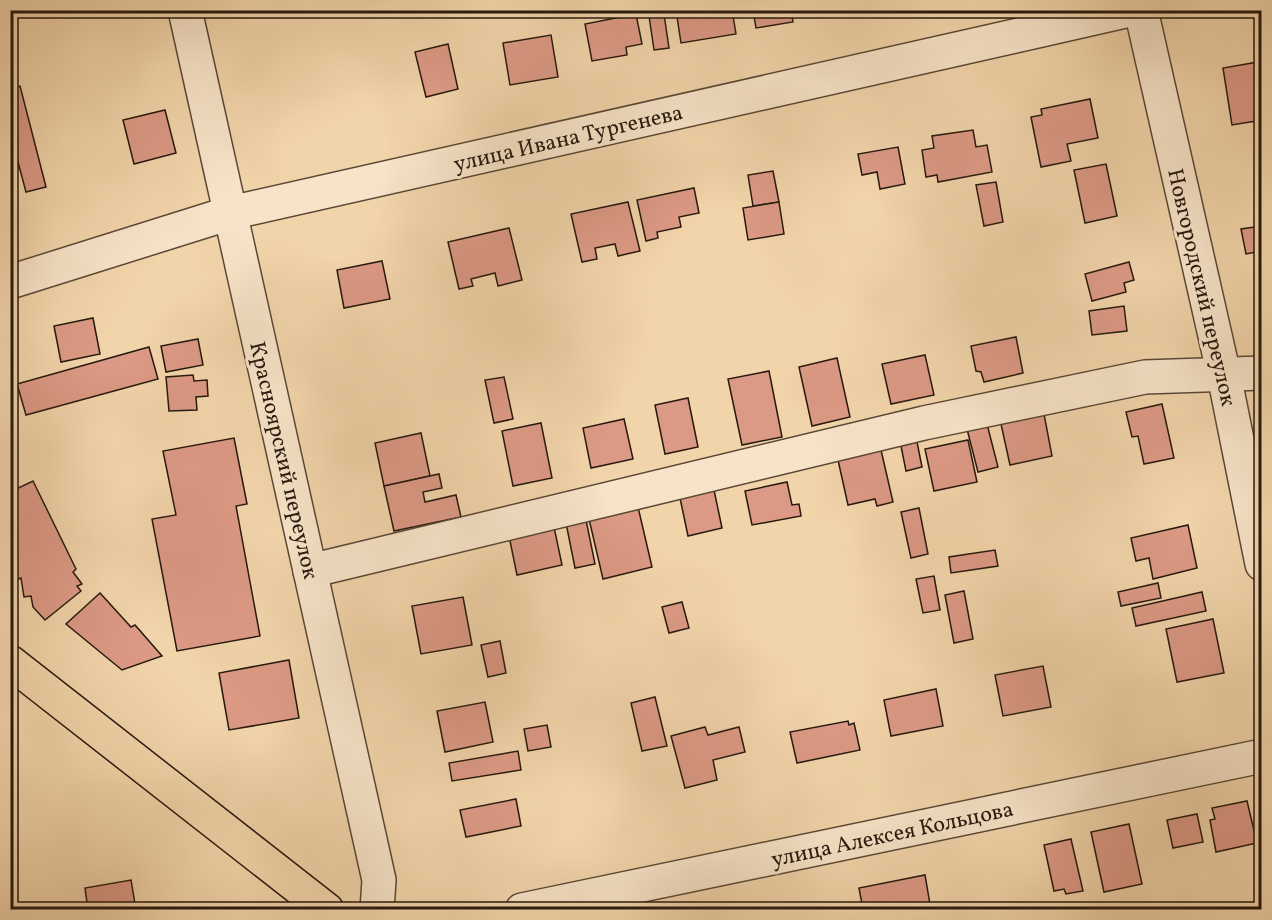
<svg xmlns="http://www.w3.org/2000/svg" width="1272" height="920" font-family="Vollkorn,serif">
<rect width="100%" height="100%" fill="#f2d4aa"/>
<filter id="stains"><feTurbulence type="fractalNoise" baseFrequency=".00333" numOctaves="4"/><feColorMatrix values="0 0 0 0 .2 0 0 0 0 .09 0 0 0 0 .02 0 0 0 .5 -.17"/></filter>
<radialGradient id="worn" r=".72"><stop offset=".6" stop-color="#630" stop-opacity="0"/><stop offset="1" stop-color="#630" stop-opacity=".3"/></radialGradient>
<g fill="#dc9985" stroke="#26190e" stroke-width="1.5">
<polygon points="439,10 469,10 469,15 440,17"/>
<polygon points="676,10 732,10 736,34 681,43"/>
<polygon points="753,10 791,10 793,22 756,28"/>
<polygon points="636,14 642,44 626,47 627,55 592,61 585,24"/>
<polygon points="664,14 669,48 654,50 649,16"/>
<polygon points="551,35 558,77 510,85 503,43"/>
<polygon points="448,44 458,89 426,97 415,52"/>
<polygon points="1258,62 1262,120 1232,125 1223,68"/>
<polygon points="20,86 46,187 26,192 10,132 10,88"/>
<polygon points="1090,99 1098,138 1067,144 1071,161 1041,167 1031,117 1042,115 1041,109"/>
<polygon points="165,110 176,153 134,164 123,120"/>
<polygon points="973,130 976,147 987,145 992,172 938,182 937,175 926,177 922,150 934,148 932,136"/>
<polygon points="898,147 905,184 880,189 877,172 862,175 858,154"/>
<polygon points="1106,164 1117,216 1085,223 1074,170"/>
<polygon points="773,171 779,202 753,206 748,175"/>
<polygon points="996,182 1003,222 984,226 976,185"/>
<polygon points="694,188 699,213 679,217 681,227 657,232 658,238 646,241 637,200"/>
<polygon points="628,202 640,251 618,256 615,244 595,248 597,259 582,262 571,214"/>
<polygon points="779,202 784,234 748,240 743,208"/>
<polygon points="1262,226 1262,251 1246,254 1241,229"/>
<polygon points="509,228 522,280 498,286 495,273 471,279 473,286 459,289 448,242"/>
<polygon points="382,261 390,299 344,308 337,270"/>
<polygon points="1129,262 1134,280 1124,283 1126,292 1092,301 1085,274"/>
<polygon points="1124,306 1127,331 1092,335 1089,311"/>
<polygon points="93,318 100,354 61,362 54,326"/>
<polygon points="1016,337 1023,373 984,382 981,372 976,371 971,346"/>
<polygon points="198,339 203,365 166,372 161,346"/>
<polygon points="149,347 158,379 26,415 17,384"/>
<polygon points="925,355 934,395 891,404 882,364"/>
<polygon points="837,358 850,417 812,426 799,367"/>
<polygon points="769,371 782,437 742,445 728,379"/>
<polygon points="193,375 194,381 207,380 208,396 196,397 197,410 169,411 166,377"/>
<polygon points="504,377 513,419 494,423 485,380"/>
<polygon points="688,398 698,447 665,454 655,405"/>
<polygon points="1162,404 1174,458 1144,464 1138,436 1132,437 1126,412"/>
<polygon points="1044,414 1052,456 1010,465 1001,424"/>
<polygon points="624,419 633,459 591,468 583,428"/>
<polygon points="541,423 552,478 513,486 502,431"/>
<polygon points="987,424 998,467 978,472 967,429"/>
<polygon points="421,433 430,476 384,486 375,443"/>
<polygon points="234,438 247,504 236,506 260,636 177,651 152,519 176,515 163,451"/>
<polygon points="968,440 977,482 934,491 925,449"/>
<polygon points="917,442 922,467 906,471 901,446"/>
<polygon points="881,450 893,502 877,506 875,499 848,505 838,460"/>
<polygon points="439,474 442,488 423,492 425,502 456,495 461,517 394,531 384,486"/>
<polygon points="33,481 76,569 73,572 82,584 77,586 81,591 45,620 33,607 31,596 24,597 21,578 10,582 10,492"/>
<polygon points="787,482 792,505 799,504 801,516 752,525 745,491"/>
<polygon points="714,490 722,528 688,536 680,498"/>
<polygon points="638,507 652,567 603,579 589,519"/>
<polygon points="919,508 928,554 911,558 901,512"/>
<polygon points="585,515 595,564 575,568 565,518"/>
<polygon points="1188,525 1197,568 1153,579 1149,558 1136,561 1131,538"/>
<polygon points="554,527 562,565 517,575 509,536"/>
<polygon points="995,550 998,566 951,573 949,557"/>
<polygon points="934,576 940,610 923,613 916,579"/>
<polygon points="1158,583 1161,598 1121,606 1118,592"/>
<polygon points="964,591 973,639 954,643 945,595"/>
<polygon points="1202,592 1206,611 1136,626 1132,608"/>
<polygon points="100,593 131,627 135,625 162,656 122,670 66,624"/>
<polygon points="463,597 472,645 421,654 412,606"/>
<polygon points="682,602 689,628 669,633 662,607"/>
<polygon points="1213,619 1224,673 1177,682 1166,629"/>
<polygon points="500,641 506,673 488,677 481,645"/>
<polygon points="289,660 299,718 229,730 219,673"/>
<polygon points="1043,666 1051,707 1003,716 995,675"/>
<polygon points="936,689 943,726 891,736 884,700"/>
<polygon points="655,697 667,746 642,751 631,703"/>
<polygon points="485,702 493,742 445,752 437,711"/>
<polygon points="848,721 849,725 854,723 860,750 797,763 790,732"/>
<polygon points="547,725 551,747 528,751 524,729"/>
<polygon points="705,727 708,735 739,727 745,752 713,760 717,780 685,788 671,736"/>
<polygon points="518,751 521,770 452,781 449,763"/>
<polygon points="516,799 521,826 466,837 460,810"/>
<polygon points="1247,801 1257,843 1216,852 1210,820 1215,819 1212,808"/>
<polygon points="1197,814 1203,842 1173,848 1167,820"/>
<polygon points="1129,824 1142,884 1104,892 1091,832"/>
<polygon points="1071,839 1083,891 1066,894 1064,889 1054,891 1044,845"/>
<polygon points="925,875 931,910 863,910 859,888"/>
<polygon points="131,880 136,910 88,910 85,888"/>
<polygon points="953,905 954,910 939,910 939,908"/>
</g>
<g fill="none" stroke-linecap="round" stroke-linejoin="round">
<defs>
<g id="minor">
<polyline points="185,10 379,880 377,910"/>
<polyline points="1141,10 1224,375 1262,564"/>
<polyline points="10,282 230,213 1130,10"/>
<polyline points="310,571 924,423 1145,377 1262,373"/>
<polyline points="522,910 1262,756"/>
</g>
<polyline id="major" points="10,662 327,910"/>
</defs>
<use href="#minor" stroke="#594835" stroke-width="36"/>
<use href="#major" stroke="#26190e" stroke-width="36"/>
<use href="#minor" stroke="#f7e3c8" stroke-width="33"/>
<use href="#major" stroke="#f2d4aa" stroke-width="33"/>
</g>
<g text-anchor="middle" stroke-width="6" stroke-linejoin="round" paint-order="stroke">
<g font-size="22" fill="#26190e" stroke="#f7e3c8">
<text transform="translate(568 137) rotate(-13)" y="8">улица Ивана Тургенева</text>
<text transform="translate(1203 287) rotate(77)" y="8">Новгородский переулок</text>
<text transform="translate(285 460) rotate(77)" y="8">Красноярский переулок</text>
<text transform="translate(892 833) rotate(-12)" y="8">улица Алексея Кольцова</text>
</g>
</g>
<rect width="1272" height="920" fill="none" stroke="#f2d4aa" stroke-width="36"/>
<rect x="12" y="12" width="1248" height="896" fill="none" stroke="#26190e" stroke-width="3"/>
<rect x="18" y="18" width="1236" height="884" fill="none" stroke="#26190e" stroke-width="1.5"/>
<rect width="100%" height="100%" filter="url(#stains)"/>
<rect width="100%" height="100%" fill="url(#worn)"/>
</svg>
